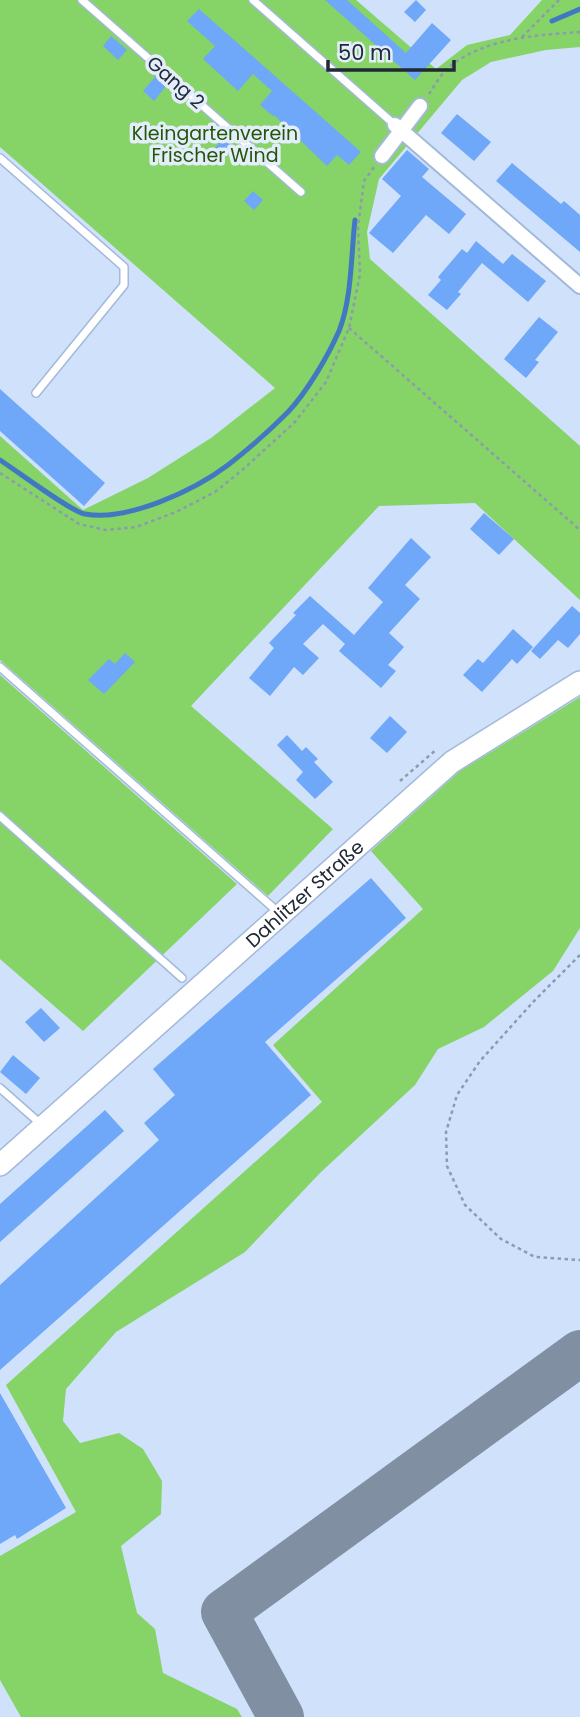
<svg xmlns="http://www.w3.org/2000/svg" width="580" height="1717" font-family="Poppins,sans-serif">
<rect width="100%" height="100%" fill="#cfe1fb"/>
<g fill="#86d367">
<polygon points="0,0 356,0 436,69 467,45 510,35 542,0 580,0 580,47 546,50 491,62 462,80 379,179 367,232 370,259 580,446 580,600 475,503 379,506 191,706 333,829 268,896 0,660 0,436 83,510 148,478 211,438 275,388 0,147"/>
<polygon points="0,675 237,884 83,1031 0,959"/>
<polygon points="580,697 580,928 553,971 484,1027 438,1049 415,1085 320,1173 245,1252 116,1332 66,1389 63,1421 80,1443 119,1433 143,1449 162,1481 161,1514 121,1546 137,1613 155,1629 163,1673 237,1709 242,1717 21,1717 0,1680 0,1556 76,1512 6,1385 322,1102 273,1045 423,909 371,851 460,771"/>
</g>
<g fill="none" stroke-linecap="round" stroke-linejoin="round">
<g stroke="#4277c2" stroke-width="5">
<polyline points="552,21 580,9"/>
<path d="M 0,460 C 16,470 71,512 85,514 C 127,522 195,490 228,465 C 249,449 270,430 288,412 C 307,392 328,356 339,331 C 352,299 351,254 355,220"/>
</g>
<polyline stroke="#818fa2" stroke-width="46" points="281,1717 224,1612 580,1353"/>
</g>
<g fill="#6fa7f9">
<polygon points="325,0 347,0 406,53 432,23 451,40 415,80"/>
<polygon points="416,0 426,10 415,22 404,12"/>
<polygon points="199,9 361,152 349,165 337,155 327,166 274,115 273,116 260,105 272,91 253,74 238,91 203,59 215,46 187,21"/>
<polygon points="111,36 127,50 118,60 103,46"/>
<polygon points="156,76 167,85 154,101 143,91"/>
<polygon points="457,114 491,142 474,161 441,133"/>
<polygon points="223,138 234,147 224,158 214,149"/>
<polygon points="407,150 429,169 422,177 466,214 449,234 426,215 393,253 369,233 401,196 382,179"/>
<polygon points="512,163 561,204 564,201 580,215 580,252 496,181"/>
<polygon points="253,191 263,200 254,210 244,201"/>
<polygon points="476,241 503,264 512,254 546,281 528,302 482,263 458,292 461,294 447,310 428,295 441,280 438,277 462,249 467,253"/>
<polygon points="539,317 558,332 535,360 539,362 526,378 504,359"/>
<polygon points="0,389 105,483 84,506 0,431"/>
<polygon points="484,513 514,539 499,555 470,529"/>
<polygon points="411,538 431,557 405,585 420,599 389,633 404,647 388,665 396,671 381,688 339,651 345,644 323,624 303,644 319,658 303,675 294,667 270,696 249,678 274,648 269,643 296,615 293,613 310,596 354,635 383,602 368,588"/>
<polygon points="572,606 580,613 580,634 568,648 558,640 540,659 531,651"/>
<polygon points="513,629 533,647 517,664 512,659 482,692 463,675 478,659 483,663"/>
<polygon points="125,653 135,662 104,694 88,680 109,659 115,664"/>
<polygon points="390,716 407,732 387,753 370,738"/>
<polygon points="287,735 302,751 306,747 318,759 314,762 333,782 315,799 296,780 303,772 277,745"/>
<polygon points="371,878 406,918 265,1042 311,1095 0,1370 0,1285 159,1140 144,1123 175,1095 153,1069"/>
<polygon points="41,1008 60,1028 44,1042 25,1022"/>
<polygon points="13,1055 40,1078 26,1094 0,1072"/>
<polygon points="105,1110 124,1131 0,1242 0,1204"/>
<polygon points="0,1393 66,1508 17,1539 15,1535 0,1544"/>
</g>
<g fill="none" stroke-linecap="round" stroke-linejoin="round">
<defs>
<g id="lane">
<polyline points="82,0 301,192"/>
<polyline points="253,0 395,125"/>
<polyline points="0,158 124,267 124,285 36,393"/>
<polyline points="0,667 278,912"/>
<polyline points="0,816 182,978"/>
<polyline points="0,1088 43,1126"/>
</g>
<g id="street">
<polyline points="395,125 580,286"/>
<polyline points="382,156 420,106"/>
</g>
<g id="secondary">
<path id="s1" d="M 0,1165 L 452,762 L 580,682"/>
</g>
</defs>
<use href="#lane" stroke="#a3b9d9" stroke-width="10"/>
<use href="#street" stroke="#a3b9d9" stroke-width="18"/>
<use href="#secondary" stroke="#a3b9d9" stroke-width="24"/>
<g stroke="#8c9baf" stroke-width="2.5" stroke-dasharray="3.5 3.5" stroke-linecap="butt">
<polyline points="522,37 559,0"/>
<path d="M 429,94 C 435,85 441,74 449,67 C 485,38 536,35 580,32"/>
<polyline points="349,328 580,530"/>
<polyline points="0,473 79,524 106,530 136,527 176,512 215,492 240,472 294,423 326,382 349,328 360,274 358,227 364,181 374,167"/>
<polyline points="400,781 437,749"/>
<polyline points="580,955 534,1001 480,1061 457,1095 446,1132 447,1166 465,1205 501,1239 535,1257 580,1260"/>
</g>
<use href="#lane" stroke="#fff" stroke-width="7"/>
<use href="#street" stroke="#fff" stroke-width="14"/>
<use href="#secondary" stroke="#fff" stroke-width="21"/>
</g>
<g text-anchor="middle" stroke-width="7" stroke-linejoin="round" paint-order="stroke">
<g font-size="19" fill="#202935" stroke="#e4edfb">
<text transform="translate(176 82) rotate(41)" y="7">Gang 2</text>
<text dy="7" stroke="none"><textPath href="#s1" startOffset="408">Dahlitzer Straße</textPath></text>
</g>
<g font-size="19" fill="#245607" stroke="#e4edfb">
<text x="215" y="140">Kleingartenverein<tspan x="215" dy="22">Frischer Wind</tspan></text>
</g>
</g>
<path d="M328 60v10h126v-10" fill="none" stroke="#202935" stroke-width="3.5"/>
<text x="338" y="60" font-size="21" fill="#202935" stroke="#e4edfb" stroke-width="5" paint-order="stroke">50 m</text>
</svg>
